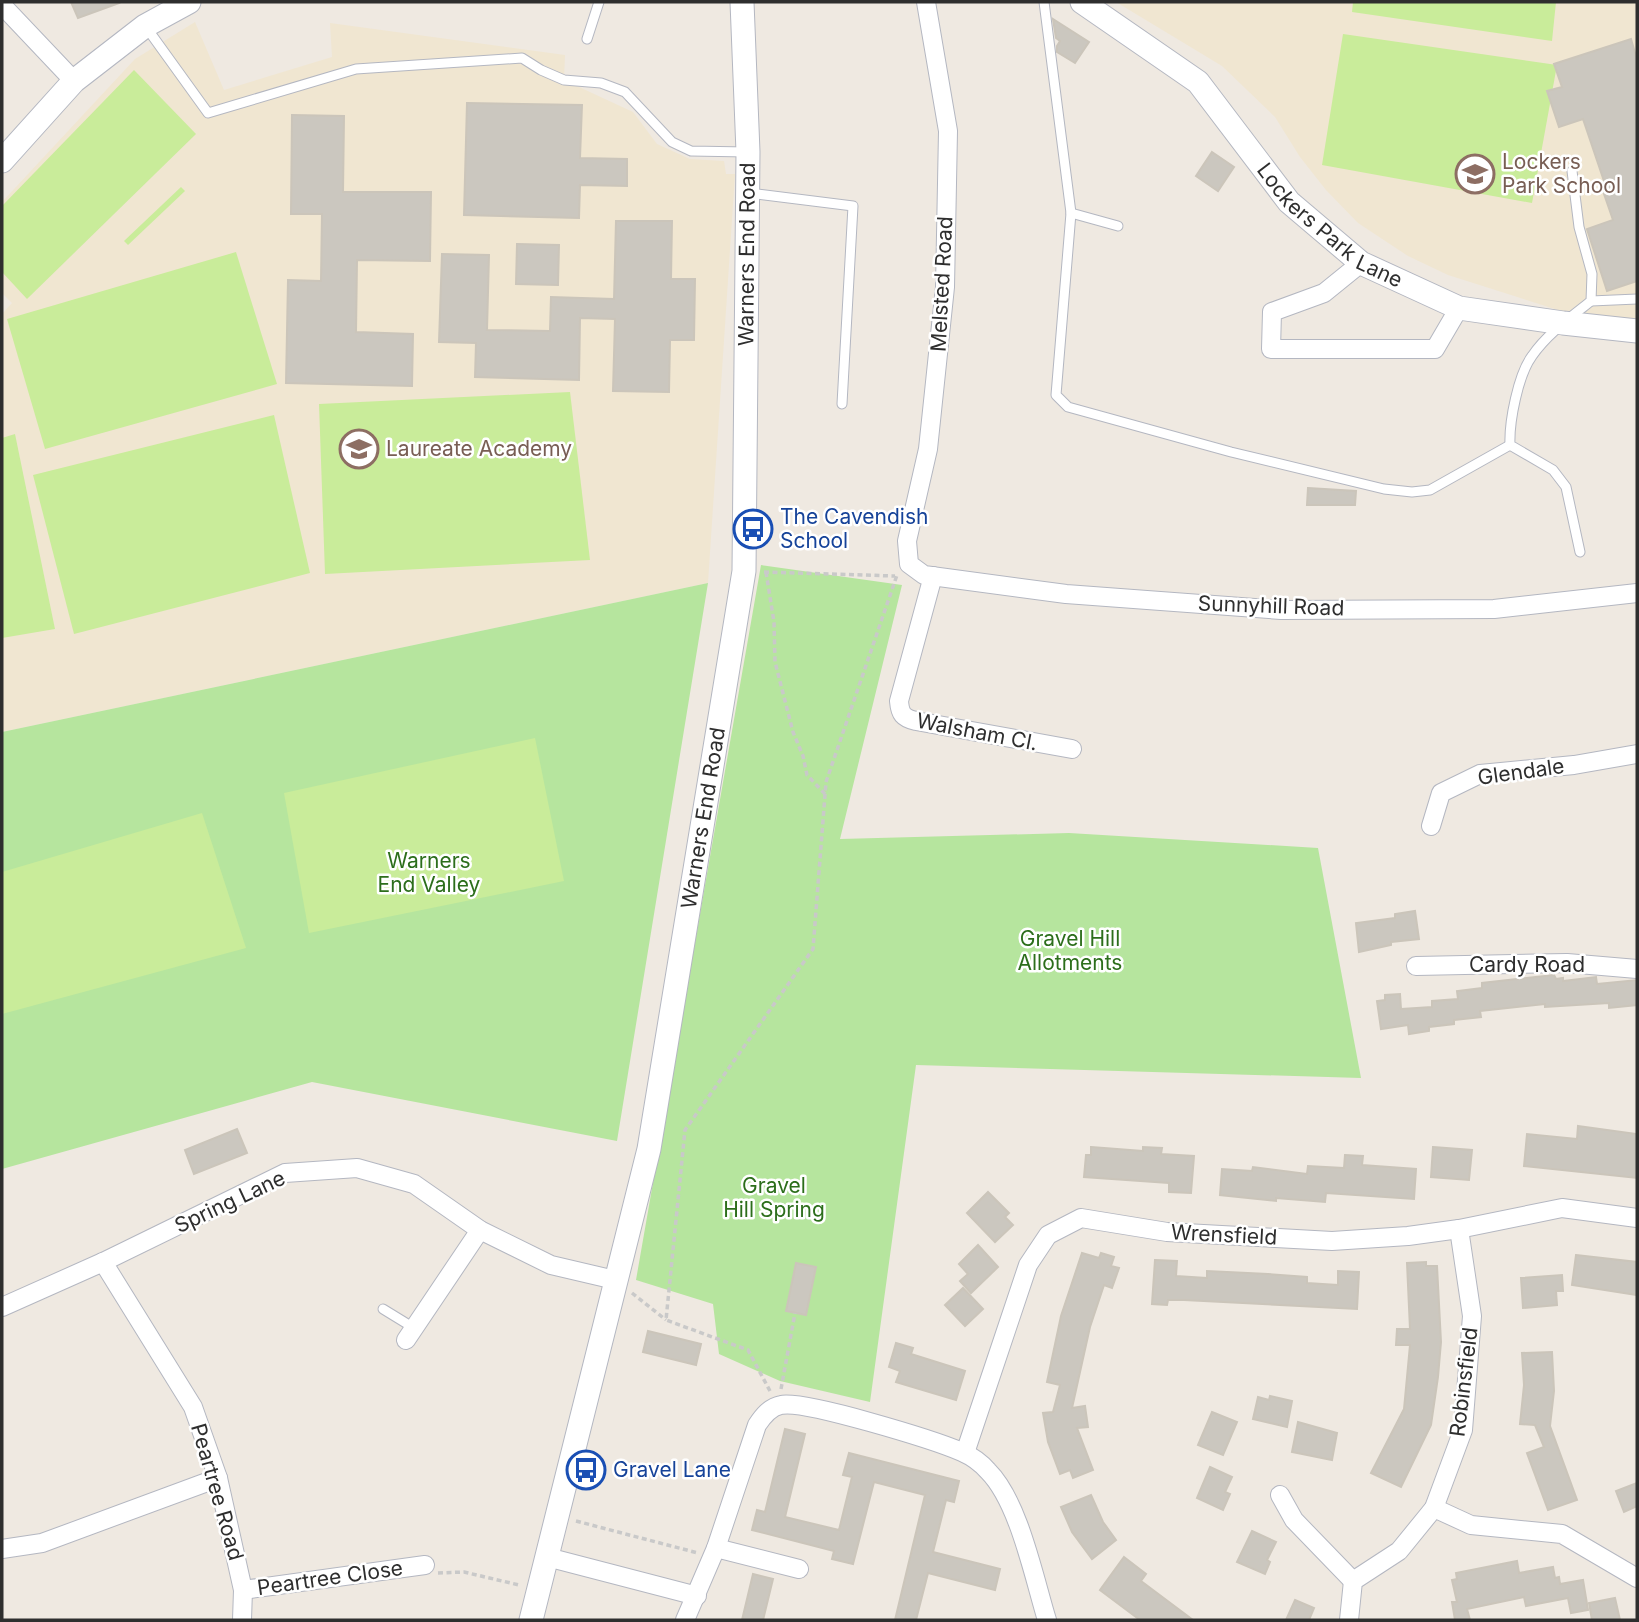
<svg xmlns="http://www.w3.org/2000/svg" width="1639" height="1622" font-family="Inter,sans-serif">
<rect width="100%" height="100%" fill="#efe9e1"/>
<g fill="#f0e6d1">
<polygon points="1116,2 1637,2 1637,319 1599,323 1448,275 1408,256 1358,223 1326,190 1300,157 1275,117 1222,66"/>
<polygon points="195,22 224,90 332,57 330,23 565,55 564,80 633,112 657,144 690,159 724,161 726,174 735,174 708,583 2,732 2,314 12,303 2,293 2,202 135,59"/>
</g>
<g fill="#b6e59e">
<polygon points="761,565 902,585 840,839 1069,833 1318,848 1361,1078 916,1065 870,1402 780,1381 719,1354 713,1304 636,1280"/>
<polygon points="708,583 617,1141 312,1082 2,1169 2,732"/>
</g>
<g fill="#c9ec9a">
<polygon points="1353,2 1556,2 1552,41 1352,12"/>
<polygon points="1343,34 1557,65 1532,203 1322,165"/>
<polygon points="134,70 196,134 27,299 2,272 2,206"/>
<polygon points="181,187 185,191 128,245 124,241"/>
<polygon points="236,252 277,384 45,449 7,319"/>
<polygon points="570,392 590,560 325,574 319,404"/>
<polygon points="274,415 310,573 74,634 33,475"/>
<polygon points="15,434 55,629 2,638 2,438"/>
<polygon points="535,738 564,881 309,933 284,793"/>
<polygon points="202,813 246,948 2,1014 2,872"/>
</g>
<g fill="#cbc7bf" stroke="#cbc5ba" stroke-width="2">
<polygon points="71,2 118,2 119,3 78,18"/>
<polygon points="1053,19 1089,42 1075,63 1057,52 1057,46 1060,41 1056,38"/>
<polygon points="1631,39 1637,60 1637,281 1607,291 1587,229 1613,220 1603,191 1607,190 1583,119 1559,127 1547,91 1562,87 1554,64"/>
<polygon points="467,103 582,105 580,158 627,159 627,186 580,185 579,218 464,215"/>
<polygon points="292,115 344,116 343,192 431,192 430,261 357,260 356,332 413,334 412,386 286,383 288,280 321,281 322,214 291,214"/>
<polygon points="1212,152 1234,167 1218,191 1196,176"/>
<polygon points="616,221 672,221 671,279 695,279 694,340 670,340 669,392 613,391 615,319 580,318 579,380 475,377 476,343 439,342 442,254 489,255 487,330 550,331 551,297 614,299"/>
<polygon points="517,244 559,245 558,285 516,284"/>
<polygon points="1308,488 1356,491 1355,505 1307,505"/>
<polygon points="1415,911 1419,939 1391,942 1391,945 1359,952 1356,923 1395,918 1395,914"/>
<polygon points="1554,975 1556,979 1563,978 1563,981 1596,977 1597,984 1637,980 1637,1005 1609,1008 1609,1003 1545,1007 1545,1004 1480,1011 1481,1017 1454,1020 1454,1024 1429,1027 1429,1031 1409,1034 1408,1025 1381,1029 1377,1001 1385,1000 1385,995 1400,994 1401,1009 1432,1007 1432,1001 1458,999 1457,991 1482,988 1482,983"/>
<polygon points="1578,1126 1637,1134 1637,1178 1524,1166 1527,1134 1577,1139"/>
<polygon points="237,1129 247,1153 194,1174 185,1150"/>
<polygon points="1091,1147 1143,1151 1143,1147 1162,1148 1161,1154 1194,1156 1191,1193 1169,1192 1169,1183 1084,1177 1086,1155 1091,1155"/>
<polygon points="1433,1147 1472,1150 1469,1180 1431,1177"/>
<polygon points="1345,1155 1363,1156 1362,1165 1416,1169 1414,1199 1326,1193 1325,1202 1276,1198 1276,1201 1220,1195 1222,1169 1252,1171 1253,1167 1307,1174 1308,1166 1344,1168"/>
<polygon points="988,1192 1009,1213 1005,1217 1013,1225 995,1242 967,1213"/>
<polygon points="978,1245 998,1267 971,1293 960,1281 968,1274 959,1264"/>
<polygon points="1082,1253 1099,1258 1101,1253 1114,1257 1111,1266 1119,1268 1112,1288 1104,1285 1090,1327 1072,1408 1085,1406 1088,1427 1077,1428 1093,1470 1073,1478 1070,1470 1060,1474 1048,1442 1043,1413 1053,1412 1060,1385 1047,1382 1061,1316"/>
<polygon points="1576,1255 1637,1262 1637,1295 1572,1285"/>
<polygon points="1155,1260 1177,1261 1176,1276 1207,1278 1207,1271 1268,1274 1307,1277 1307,1283 1338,1285 1338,1271 1359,1272 1357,1309 1184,1300 1168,1300 1167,1305 1152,1304"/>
<polygon points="1426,1262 1426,1266 1437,1266 1441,1342 1438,1377 1431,1425 1401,1487 1371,1473 1404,1409 1410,1345 1396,1345 1397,1329 1410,1329 1407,1263"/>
<polygon points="796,1263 816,1267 806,1315 786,1311"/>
<polygon points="1562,1275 1563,1291 1556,1291 1557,1305 1523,1308 1521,1278"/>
<polygon points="963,1288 983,1309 965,1326 945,1305"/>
<polygon points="648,1331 701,1344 696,1365 643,1352"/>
<polygon points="896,1343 913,1348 911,1354 965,1371 956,1400 896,1382 900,1371 889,1367"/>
<polygon points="1552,1352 1554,1391 1550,1426 1577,1500 1548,1510 1527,1453 1544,1447 1535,1425 1520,1424 1524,1385 1522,1353"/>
<polygon points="1270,1396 1292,1401 1287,1427 1253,1419 1258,1397 1269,1400"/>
<polygon points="1212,1412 1237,1422 1223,1455 1198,1445"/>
<polygon points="1298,1422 1337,1433 1332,1460 1292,1452"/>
<polygon points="785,1429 805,1434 785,1517 839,1530 852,1477 843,1475 849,1453 959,1481 954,1502 946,1500 933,1552 1000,1569 995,1590 928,1573 916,1620 895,1620 925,1495 874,1482 853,1564 832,1559 834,1551 752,1530 757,1510 765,1512"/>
<polygon points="1210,1467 1232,1477 1225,1492 1230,1494 1223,1510 1197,1498"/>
<polygon points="1637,1483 1637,1506 1624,1512 1616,1491"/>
<polygon points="1091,1495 1103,1522 1116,1540 1092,1559 1072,1532 1061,1507"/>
<polygon points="1252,1531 1276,1542 1267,1560 1270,1562 1265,1574 1237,1562"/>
<polygon points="1124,1557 1146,1574 1141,1581 1193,1620 1140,1620 1100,1590"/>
<polygon points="1517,1561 1519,1573 1553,1567 1555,1578 1559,1577 1560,1584 1583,1580 1588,1610 1571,1613 1568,1598 1526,1606 1524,1597 1467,1609 1470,1620 1455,1620 1452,1602 1457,1602 1452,1580 1457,1579 1456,1573"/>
<polygon points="753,1574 773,1579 763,1620 742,1620"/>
<polygon points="1615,1598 1620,1620 1592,1620 1589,1603"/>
<polygon points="1295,1600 1314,1608 1309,1620 1286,1620"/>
</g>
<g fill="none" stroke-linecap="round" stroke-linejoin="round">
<defs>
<g id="service">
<polyline points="1044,2 1071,213 1056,395 1068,407 1231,452 1384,489 1412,492 1430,490 1510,445"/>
<polyline points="146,27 208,113 356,69 522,58 541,70 564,80 601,83 625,92 672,142 691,151 747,152"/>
<polyline points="587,39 599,2"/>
<path d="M 1572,171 L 1579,227 L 1592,274 L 1591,301 C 1571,317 1547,334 1532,356 C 1518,375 1509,422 1510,445 L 1553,470 L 1566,487 L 1580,552"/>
<polyline points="749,193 853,206 842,404"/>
<polyline points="1071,213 1118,226"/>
<polyline points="1591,301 1637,299"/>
<polyline points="383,1309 414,1328"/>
</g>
<g id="minor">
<polyline points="926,2 948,131 945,287 928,449 907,541 909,564 924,575 1066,594 1281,610 1494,609 1637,593"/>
<polyline points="2,5 74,81"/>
<polyline points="1361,263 1324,293 1272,312 1271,349 1435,349 1459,308"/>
<path d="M 933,576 L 899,701 C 900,714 903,718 916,721 L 1072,749"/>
<polyline points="1431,826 1441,793 1480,774 1574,765 1637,754"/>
<polyline points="1416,966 1567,963 1637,969"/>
<polyline points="103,1262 193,1407 218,1478 243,1590 242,1620"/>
<polyline points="2,1307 103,1262 285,1173 357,1168 414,1184 480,1230 551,1265 615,1280"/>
<polyline points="406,1340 480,1230"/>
<polyline points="965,1453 1028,1265 1048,1235 1081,1218 1167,1232 1332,1241 1408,1236 1459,1229 1562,1208 1637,1218"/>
<polyline points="1280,1495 1294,1520 1353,1581"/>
<polyline points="1434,1508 1471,1525 1562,1534 1637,1578"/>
<polyline points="716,1548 799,1569"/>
<polyline points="2,1549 42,1543 218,1478"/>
<polyline points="547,1557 697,1596"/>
<polyline points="243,1590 425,1565"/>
<path d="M 685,1620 L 716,1548 L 757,1425 C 763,1416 770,1407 781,1405 C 805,1400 934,1440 962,1452 C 971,1456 982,1464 988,1471 C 1019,1502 1034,1578 1047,1620"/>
<polyline points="1349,1620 1353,1581 1399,1551 1434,1508 1463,1430 1472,1316 1459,1229"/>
</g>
<g id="tertiary">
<path id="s1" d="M 1082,2 L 1198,82 L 1289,202 L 1361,263 L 1459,308 L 1563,323 L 1637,331"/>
<polyline points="2,161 74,81 145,26 189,2"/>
<path id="s2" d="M 531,1620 L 649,1149 L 744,571 L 748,152 L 742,2"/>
</g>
</defs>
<use href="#service" stroke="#b4b7c1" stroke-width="11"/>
<use href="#minor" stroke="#b4b7c1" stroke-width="20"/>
<use href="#tertiary" stroke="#b4b7c1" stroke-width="25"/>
<g stroke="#c9c9c9" stroke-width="3.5" stroke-dasharray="5 3.5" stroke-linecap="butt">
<polyline points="764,572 895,576"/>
<polyline points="766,572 774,622 775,662 793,732 803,756 807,775 826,795"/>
<polyline points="632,1293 666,1320"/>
<polyline points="781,1389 795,1313"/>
<polyline points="770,1391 748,1350 666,1320 685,1130 813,949 826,782 897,575"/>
<polyline points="576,1521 698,1553"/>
<polyline points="438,1573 464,1572 519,1585"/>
</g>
<use href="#service" stroke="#fff" stroke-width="9"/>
<use href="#minor" stroke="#fff" stroke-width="18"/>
<use href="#tertiary" stroke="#fff" stroke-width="23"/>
</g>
<defs>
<symbol id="school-ring" viewBox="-11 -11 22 22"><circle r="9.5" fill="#fff" stroke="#8d6e63" stroke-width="1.5"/><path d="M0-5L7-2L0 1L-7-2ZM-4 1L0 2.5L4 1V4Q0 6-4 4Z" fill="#8d6e63"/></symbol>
<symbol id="bus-ring" viewBox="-11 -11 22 22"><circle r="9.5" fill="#fff" stroke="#1a4fb4" stroke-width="1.5"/><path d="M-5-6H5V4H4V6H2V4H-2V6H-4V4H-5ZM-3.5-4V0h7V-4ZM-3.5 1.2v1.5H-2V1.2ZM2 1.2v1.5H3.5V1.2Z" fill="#1a4fb4"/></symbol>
</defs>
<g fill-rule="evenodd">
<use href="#school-ring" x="1453" y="152" width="44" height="44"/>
<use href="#school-ring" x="337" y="427" width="44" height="44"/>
<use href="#bus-ring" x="731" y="507" width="44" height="44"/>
<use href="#bus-ring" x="564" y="1448" width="44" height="44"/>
</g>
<g text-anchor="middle" stroke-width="5" stroke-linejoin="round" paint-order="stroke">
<g font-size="21" fill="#785e54" stroke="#fff" text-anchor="start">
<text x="1502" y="169">Lockers<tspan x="1502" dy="24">Park School</tspan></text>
<text x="386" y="456">Laureate Academy</text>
</g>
<g font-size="21" fill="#2e2e2e" stroke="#fff">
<text dy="7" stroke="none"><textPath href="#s1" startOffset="338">Lockers Park Lane</textPath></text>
<text dy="7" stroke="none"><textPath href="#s2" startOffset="1388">Warners End Road</textPath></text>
<text transform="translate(942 284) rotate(-87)" y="7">Melsted Road</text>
<text transform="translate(1271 606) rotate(2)" y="7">Sunnyhill Road</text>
<text transform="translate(977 732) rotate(11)" y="7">Walsham Cl.</text>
<text transform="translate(1521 772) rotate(-8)" y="7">Glendale</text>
<text dy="7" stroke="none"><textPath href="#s2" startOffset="821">Warners End Road</textPath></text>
<text x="1527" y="972">Cardy Road</text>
<text transform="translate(230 1202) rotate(-25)" y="7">Spring Lane</text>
<text transform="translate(1224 1235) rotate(3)" y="7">Wrensfield</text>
<text transform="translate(1464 1382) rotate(-83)" y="7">Robinsfield</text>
<text transform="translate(217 1492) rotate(74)" y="7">Peartree Road</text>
<text transform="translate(330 1578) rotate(-8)" y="7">Peartree Close</text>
</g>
<g font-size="21" fill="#164399" stroke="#fff" text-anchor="start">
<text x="780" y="524">The Cavendish<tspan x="780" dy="24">School</tspan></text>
<text x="613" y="1477">Gravel Lane</text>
</g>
<g font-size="21" fill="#2c6e1b" stroke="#fff">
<text x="429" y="868">Warners<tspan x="429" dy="24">End Valley</tspan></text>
<text x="1070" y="946">Gravel Hill<tspan x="1070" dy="24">Allotments</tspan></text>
<text x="774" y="1193">Gravel<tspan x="774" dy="24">Hill Spring</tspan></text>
</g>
</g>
<rect width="1639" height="1622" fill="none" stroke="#2e2e2e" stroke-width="7"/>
</svg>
